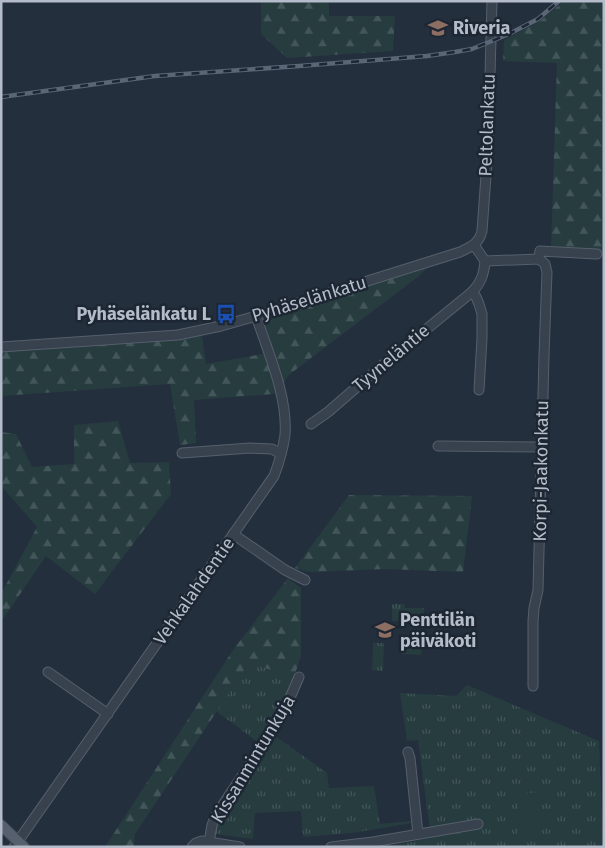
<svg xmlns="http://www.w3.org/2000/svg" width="605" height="848" font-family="'Fira Sans',sans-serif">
<defs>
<pattern id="grass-tufts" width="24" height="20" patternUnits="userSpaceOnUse" patternTransform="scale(1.25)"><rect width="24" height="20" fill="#263c3f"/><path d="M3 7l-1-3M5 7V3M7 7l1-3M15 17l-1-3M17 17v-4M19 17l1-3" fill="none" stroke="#435659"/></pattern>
<pattern id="forest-firs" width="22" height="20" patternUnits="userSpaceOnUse" patternTransform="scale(1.25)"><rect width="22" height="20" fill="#263c3f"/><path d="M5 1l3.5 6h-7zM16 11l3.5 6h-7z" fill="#435659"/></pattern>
</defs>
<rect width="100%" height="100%" fill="#242f3e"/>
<g fill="url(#grass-tufts)">
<polygon points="392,604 404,604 405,608 424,608 424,621 392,621"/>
<polygon points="401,642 422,643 421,655 401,654"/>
<polygon points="373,643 384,643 383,671 372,670"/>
<polygon points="249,662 294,677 282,706 259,743 216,711"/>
<polygon points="467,685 599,741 603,847 385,847 431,838 418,740 407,741 400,693 456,696"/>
<polygon points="275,736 327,773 329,788 374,786 380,824 412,821 412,823 352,833 303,837 301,811 255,813 253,839 214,834 223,810"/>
</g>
<g fill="url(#forest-firs)">
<polygon points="261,1 329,1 329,16 395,16 393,51 287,58 261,34"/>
<polygon points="564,1 604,1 604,251 551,249 557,63 503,61 504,40 540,21"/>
<polygon points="427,268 419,276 290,374 274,394 194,400 196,443 180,445 170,384 1,396 1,351 178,339 202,336 206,364 263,354 253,321"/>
<polygon points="118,421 130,463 169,462 171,494 95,594 46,556 1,622 1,594 37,527 3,488 1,483 1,432 16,434 32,467 74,464 74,425"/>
<polygon points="349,495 472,496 463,572 384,569 309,572 295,568"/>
<polygon points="288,578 301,588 301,656 294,677 249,663 135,834 134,847 105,847 233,650"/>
</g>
<polygon fill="#263c3f" points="518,793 541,793 542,840 518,839"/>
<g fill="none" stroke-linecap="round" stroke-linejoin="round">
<defs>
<g id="minor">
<polyline points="474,245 485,261 539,259"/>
<polyline points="539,259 540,251 597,254"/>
<path d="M 1,347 L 178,335 L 221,326 L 256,316 L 460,252 C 470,247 479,244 482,231 L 488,148 L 492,1"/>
<path d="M 479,390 L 482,338 L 482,314 L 479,304 L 476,297 L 472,292 C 481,283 484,274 485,261"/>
<polyline points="311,424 328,412 380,367 472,292"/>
<polyline points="438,446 542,447"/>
<polyline points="182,453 250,448 272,449 281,454"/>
<polyline points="233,534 285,570 305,580"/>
<polyline points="48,672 108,714"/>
<polyline points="533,686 533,621 534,608 538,590 544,356 547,272 545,264 539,259"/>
<polyline points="408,752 410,758 418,834"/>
<polyline points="209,842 212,825 216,815 282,716 299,677"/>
<path d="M 14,847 L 274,476 C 279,463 283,449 285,435 C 288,397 268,352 256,316"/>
<polyline points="192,847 196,843 202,841 240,847"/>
<polyline points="331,847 373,842 478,824"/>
</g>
<polyline id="major" points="1,825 24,847"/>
</defs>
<use href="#minor" stroke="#565f6c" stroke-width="11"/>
<use href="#major" stroke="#414a57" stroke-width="12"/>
<use href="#minor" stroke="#38414e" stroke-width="9"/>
<use href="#major" stroke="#56606e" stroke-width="10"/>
<defs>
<polyline id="rail" points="1,97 155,76 299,66 427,56 455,52 472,49 509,34 538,19 559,1"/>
</defs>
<use href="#rail" stroke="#5a6575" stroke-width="4.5"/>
<use href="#rail" stroke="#1d2633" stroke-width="2.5" stroke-dasharray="8" stroke-linecap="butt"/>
</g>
<defs>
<symbol id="school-bare" viewBox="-9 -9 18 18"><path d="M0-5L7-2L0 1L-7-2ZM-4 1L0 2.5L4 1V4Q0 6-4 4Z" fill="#8d6e63" stroke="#1d2633" stroke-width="2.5" paint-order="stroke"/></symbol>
<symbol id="bus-bare" viewBox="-9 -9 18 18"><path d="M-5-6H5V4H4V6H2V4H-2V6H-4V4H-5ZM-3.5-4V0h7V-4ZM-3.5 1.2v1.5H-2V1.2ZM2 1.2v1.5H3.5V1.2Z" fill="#1a4fb4" stroke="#1d2633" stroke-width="2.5" paint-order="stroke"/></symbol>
</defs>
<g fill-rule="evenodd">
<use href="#school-bare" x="424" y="14" width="28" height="28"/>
<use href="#bus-bare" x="212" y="300" width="28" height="28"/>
<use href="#school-bare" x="371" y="616" width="28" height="28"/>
</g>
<g text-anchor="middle" stroke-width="5" stroke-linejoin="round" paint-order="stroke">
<g font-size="18" font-weight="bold" fill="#b4bcc9" stroke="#1d2633" text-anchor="start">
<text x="453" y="34">Riveria</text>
<text x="211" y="320" text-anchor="end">Pyhäselänkatu L</text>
<text x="400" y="626">Penttilän<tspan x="400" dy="21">päiväkoti</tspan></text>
</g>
<g font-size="18" fill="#b4bcc9" stroke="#1d2633">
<text transform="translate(487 125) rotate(-88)" y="6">Peltolankatu</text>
<text transform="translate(309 299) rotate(-17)" y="6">Pyhäselänkatu</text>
<text transform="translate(391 358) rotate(-40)" y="6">Tyyneläntie</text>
<text transform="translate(541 471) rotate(-89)" y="6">Korpi-Jaakonkatu</text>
<text transform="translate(194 591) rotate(-55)" y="6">Vehkalahdentie</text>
<text transform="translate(253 759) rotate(-59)" y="6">Kissanmintunkuja</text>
</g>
</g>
<rect width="605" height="848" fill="none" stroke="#b4bcc9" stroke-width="5"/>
</svg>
